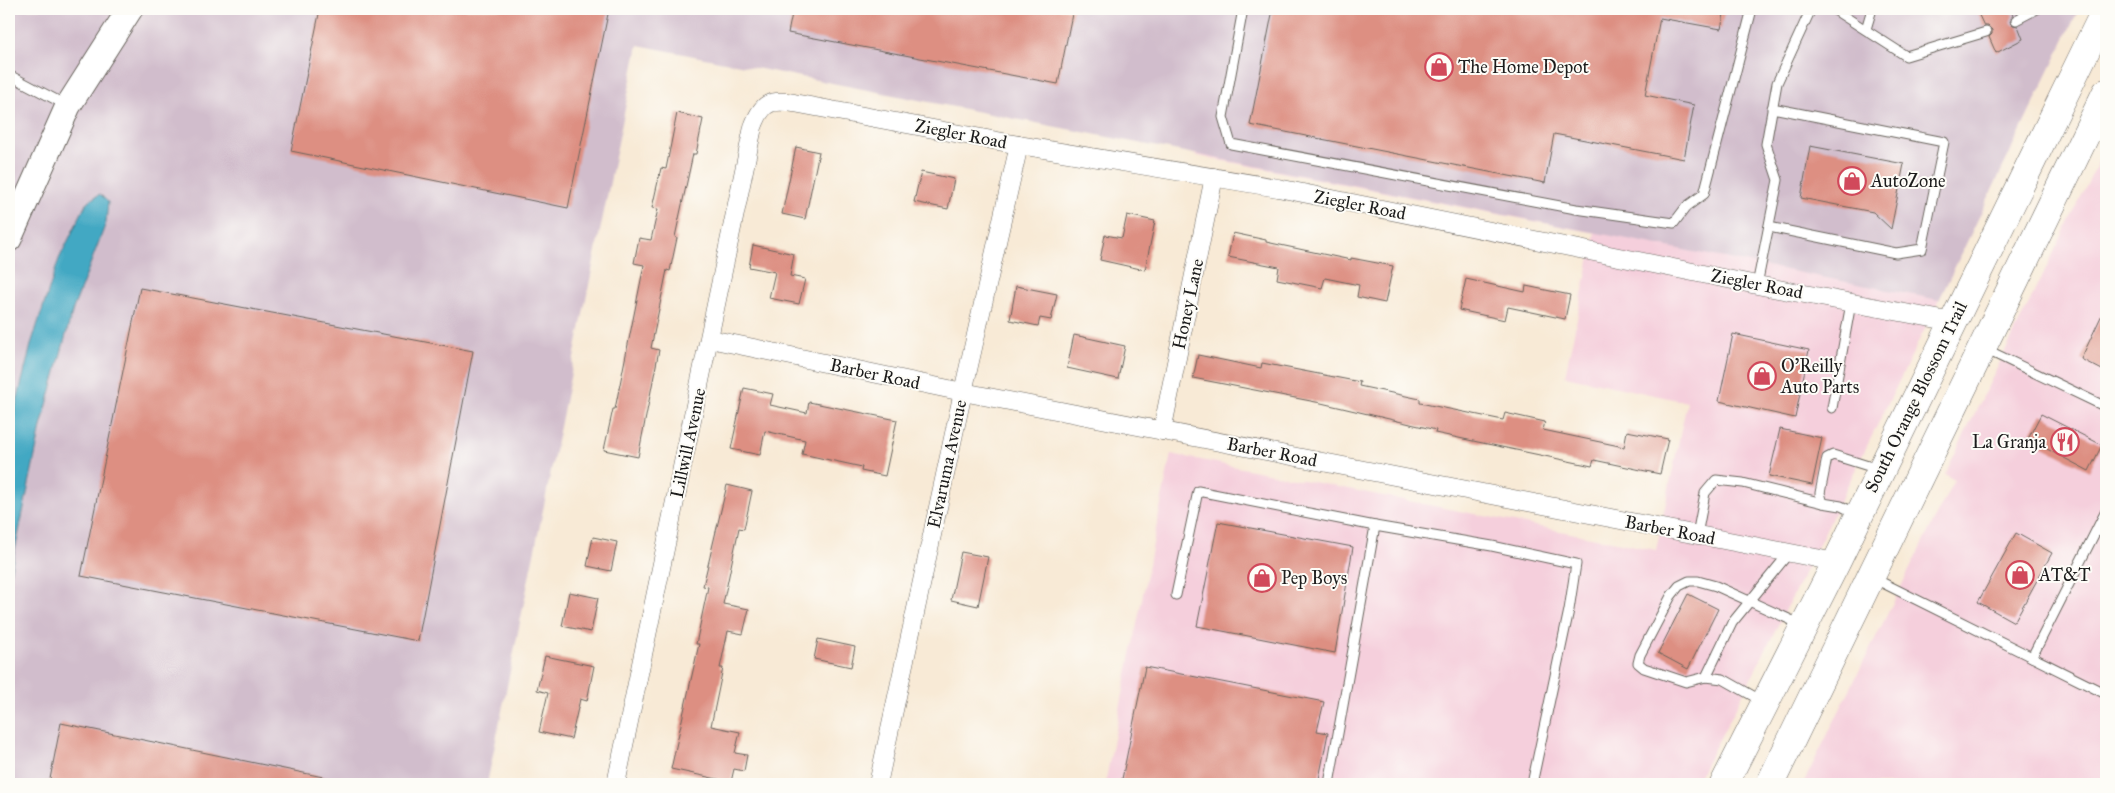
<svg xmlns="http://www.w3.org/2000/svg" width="2115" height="793" font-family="'IM FELL Great Primer',serif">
<rect width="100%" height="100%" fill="#fdfcf7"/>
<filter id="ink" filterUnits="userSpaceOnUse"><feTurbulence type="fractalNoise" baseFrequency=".02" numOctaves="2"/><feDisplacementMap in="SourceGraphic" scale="10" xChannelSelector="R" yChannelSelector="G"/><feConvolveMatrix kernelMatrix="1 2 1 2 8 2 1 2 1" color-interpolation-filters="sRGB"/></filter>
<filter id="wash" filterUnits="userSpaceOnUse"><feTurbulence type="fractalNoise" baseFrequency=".0096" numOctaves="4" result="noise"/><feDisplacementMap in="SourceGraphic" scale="20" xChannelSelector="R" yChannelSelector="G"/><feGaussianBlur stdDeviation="1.12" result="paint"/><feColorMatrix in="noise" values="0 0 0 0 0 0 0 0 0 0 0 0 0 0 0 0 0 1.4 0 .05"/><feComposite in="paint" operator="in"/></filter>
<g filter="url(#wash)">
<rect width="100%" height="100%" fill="#f8ead6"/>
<g fill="#f5cfdc">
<polygon points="2079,9 1939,300 1802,578 1735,710 1695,784 1105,784 1171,454 1656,550 1687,402 1565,376 1595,233 1193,155"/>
<polygon points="2106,146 2106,784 1803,784 1954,480 1945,474"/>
</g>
<polygon fill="#d1bdcc" points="9,9 2079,9 1939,300 638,45 487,784 9,784"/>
<polygon fill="#43a8c3" stroke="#306270" points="100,194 108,202 106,223 73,309 41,427 9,579 9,433 32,341 59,259 87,202"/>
<g id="blocks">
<g fill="#dd8f82">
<polygon points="320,9 609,9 568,208 291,151"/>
<polygon points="793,9 1073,9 1058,84 788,33"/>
<polygon points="1273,9 1725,9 1721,29 1660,18 1645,95 1694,105 1684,159 1554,134 1545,183 1250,125"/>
<polygon points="1976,9 2009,9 2013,15 2010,22 2013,25 2018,26 2023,39 1996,53 1989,37 1992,34 1992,30 1988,26 1984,26"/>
<polygon points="677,113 703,119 696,154 693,154 675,237 677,238 670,271 667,270 651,348 659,350 638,457 604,450 613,409 615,409 644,265 634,263 639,238 651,240 658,209 652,208 661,168 666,169"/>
<polygon points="1810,146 1904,164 1891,229 1873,212 1801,198"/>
<polygon points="796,147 819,152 805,219 782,214"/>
<polygon points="921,172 954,179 948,209 914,202"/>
<polygon points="1127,215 1155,221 1145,270 1100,260 1105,235 1122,238"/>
<polygon points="1233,233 1266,240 1266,242 1351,260 1351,258 1393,266 1385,303 1357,297 1359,285 1325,278 1322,288 1277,279 1279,267 1228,257"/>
<polygon points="753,245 794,254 790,276 805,279 799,304 769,298 775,272 749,267"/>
<polygon points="1466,279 1525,292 1526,286 1570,295 1565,319 1508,307 1505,320 1459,310"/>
<polygon points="1016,286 1057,294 1051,320 1040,318 1038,326 1010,320"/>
<polygon points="140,288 473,351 418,641 81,576"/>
<polygon points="2106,306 2106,372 2081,359"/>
<polygon points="1733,334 1809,350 1795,418 1719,401"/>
<polygon points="1074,335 1125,346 1118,379 1067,368"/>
<polygon points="1198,355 1261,368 1262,363 1360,382 1359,386 1420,399 1420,403 1503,420 1505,413 1545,422 1543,430 1624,447 1627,431 1668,439 1660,474 1594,460 1592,466 1435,433 1436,430 1321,403 1193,378"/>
<polygon points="744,388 773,394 770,405 807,413 809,402 897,420 885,476 861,471 862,467 802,454 805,440 765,431 760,455 731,449"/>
<polygon points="2041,414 2102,445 2089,471 2028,439"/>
<polygon points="1780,429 1822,438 1812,485 1769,476"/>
<polygon points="727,485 752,491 744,529 739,528 723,604 749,609 743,634 728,631 720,668 723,668 711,726 740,732 735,753 747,755 744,771 734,769 731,782 671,769 699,644 696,644 708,587 703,586"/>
<polygon points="1218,522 1353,547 1335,653 1197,626"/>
<polygon points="2016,533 2052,553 2014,622 1978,602"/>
<polygon points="593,537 617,542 611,571 587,566"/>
<polygon points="961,552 988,557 978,606 951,600"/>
<polygon points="569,592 598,598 591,632 562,626"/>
<polygon points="1688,594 1718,609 1688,669 1658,653"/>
<polygon points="818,639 855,647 851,667 814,659"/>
<polygon points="545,656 594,666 587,701 580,699 571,739 539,732 548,693 537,690"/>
<polygon points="1145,667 1324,702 1317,731 1328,733 1318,784 1121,784"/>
<polygon points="61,723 328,778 327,784 49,784"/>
</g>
</g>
</g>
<g filter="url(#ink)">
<use href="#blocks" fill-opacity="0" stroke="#69645d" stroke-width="1"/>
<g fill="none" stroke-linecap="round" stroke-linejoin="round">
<defs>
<g id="lane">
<polyline points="1243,9 1223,117 1231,144 1576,209 1674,223 1686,207 1704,194 1752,9"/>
<polyline points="1833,9 1906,56 1986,32"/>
<polyline points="2016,20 2037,9"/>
<polyline points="1866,29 1872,9"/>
<polyline points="9,75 66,105"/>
<polyline points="1769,227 1896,253 1922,249 1944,142 1772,108"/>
<polyline points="1757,285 1778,180 1766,144 1777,83 1811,9"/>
<polyline points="1985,349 2106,407"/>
<polyline points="1832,408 1851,303"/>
<polyline points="1857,514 1841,506 1823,503 1820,493 1827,458 1833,455 1878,469"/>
<polyline points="1697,535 1705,493 1716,480 1743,483 1823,503"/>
<polyline points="1873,578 2106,694"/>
<polyline points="1176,595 1198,491 1375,526"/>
<polyline points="2032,657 2106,511"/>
<polyline points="1706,677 1732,623 1789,553"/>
<polyline points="1762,701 1723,679 1706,677 1686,682 1644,668 1638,663 1640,655 1671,596 1679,586 1689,581 1698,581 1716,586 1802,625"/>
<polyline points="1329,784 1375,526 1492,546 1576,564 1569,610 1532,784"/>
</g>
<g id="street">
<polyline points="710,339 963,392 1816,558 1836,563"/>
<polyline points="1162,431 1214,177"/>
<path d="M 616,784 L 753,127 C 762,103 769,99 794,103 L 1019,145 L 1278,188 L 1757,285 L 1953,322"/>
<polyline points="878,784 963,392 1019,145"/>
</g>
<polyline id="secondary" points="9,239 68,106 130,9"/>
<g id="primary">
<polyline points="1724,784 1836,563 2106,9"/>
<polyline points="1770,784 2106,93"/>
</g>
</defs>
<use href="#lane" stroke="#69645d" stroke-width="11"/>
<use href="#street" stroke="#69645d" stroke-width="19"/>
<use href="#secondary" stroke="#69645d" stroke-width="27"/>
<use href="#primary" stroke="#69645d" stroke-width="29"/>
<use href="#lane" stroke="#fff" stroke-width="9"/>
<use href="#street" stroke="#fff" stroke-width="18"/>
<use href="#secondary" stroke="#fff" stroke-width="25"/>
<use href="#primary" stroke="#fff" stroke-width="28"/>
</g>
</g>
<defs>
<symbol id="shop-ring" viewBox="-11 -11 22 22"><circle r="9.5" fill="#fdfcf7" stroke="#d1495b" stroke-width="1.5"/><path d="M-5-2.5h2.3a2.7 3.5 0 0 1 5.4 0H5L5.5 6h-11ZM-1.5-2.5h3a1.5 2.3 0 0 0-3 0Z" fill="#d1495b"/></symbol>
<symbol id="restaurant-ring" viewBox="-11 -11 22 22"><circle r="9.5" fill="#fdfcf7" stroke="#d1495b" stroke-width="1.5"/><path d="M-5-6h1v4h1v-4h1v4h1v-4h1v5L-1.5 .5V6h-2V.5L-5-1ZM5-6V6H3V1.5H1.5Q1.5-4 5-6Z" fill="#d1495b"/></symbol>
</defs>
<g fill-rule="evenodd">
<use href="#shop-ring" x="1423" y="51" width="32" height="32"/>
<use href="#shop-ring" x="1836" y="165" width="32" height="32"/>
<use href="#shop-ring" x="1746" y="360" width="32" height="32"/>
<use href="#restaurant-ring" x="2049" y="426" width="32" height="32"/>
<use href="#shop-ring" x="2004" y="559" width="32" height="32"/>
<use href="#shop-ring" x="1246" y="562" width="32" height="32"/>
</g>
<g text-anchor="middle" stroke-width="4" stroke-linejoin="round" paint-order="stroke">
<g font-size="18" fill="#1c1c1c" stroke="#fdfcf7" text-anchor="start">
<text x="1458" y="73">The Home Depot</text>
<text x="1871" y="187">AutoZone</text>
<text x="1781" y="372">O'Reilly<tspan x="1781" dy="21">Auto Parts</tspan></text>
<text x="2046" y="448" text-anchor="end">La Granja</text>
<text x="2039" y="581">AT&amp;T</text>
<text x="1281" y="584">Pep Boys</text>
</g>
<g font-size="18" fill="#1c1c1c" stroke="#fdfcf7">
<text transform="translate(961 134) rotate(11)" y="6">Ziegler Road</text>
<text transform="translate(1360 205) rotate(11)" y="6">Ziegler Road</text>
<text transform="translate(1757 284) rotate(11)" y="6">Ziegler Road</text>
<text transform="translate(1188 304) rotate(-78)" y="6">Honey Lane</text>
<text transform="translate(875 374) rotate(12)" y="6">Barber Road</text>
<text transform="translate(1916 397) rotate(-64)" y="6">South Orange Blossom Trail</text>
<text transform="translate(688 443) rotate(-78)" y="6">Lillwill Avenue</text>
<text transform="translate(1272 452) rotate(11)" y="6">Barber Road</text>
<text transform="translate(947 464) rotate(-78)" y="6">Elvaruma Avenue</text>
<text transform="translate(1670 530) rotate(11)" y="6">Barber Road</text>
</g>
</g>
<rect width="2115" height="793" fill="none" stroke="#fdfcf7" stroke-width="30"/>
</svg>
